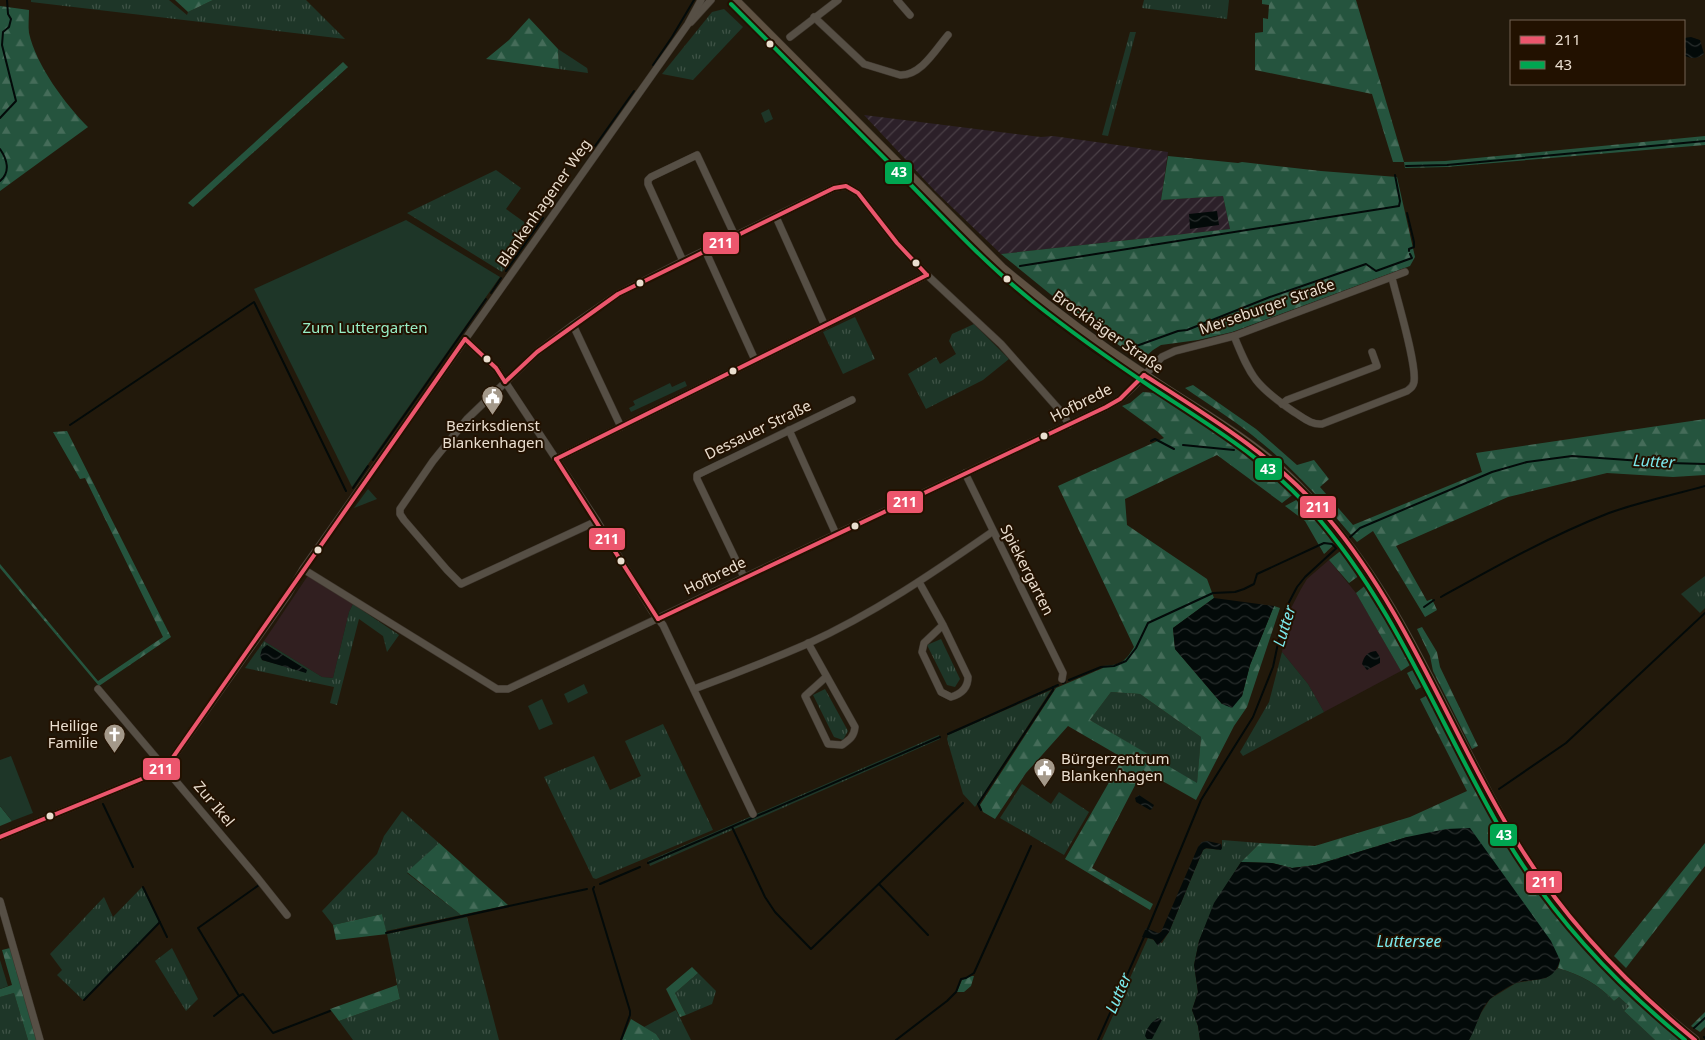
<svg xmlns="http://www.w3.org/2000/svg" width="1705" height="1040" font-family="'Noto Sans',sans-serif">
<defs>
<pattern id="industrial-furrows" width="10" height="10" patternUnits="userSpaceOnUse" patternTransform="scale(1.25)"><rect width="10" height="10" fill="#2c2029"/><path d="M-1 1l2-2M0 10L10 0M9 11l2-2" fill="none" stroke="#4b4047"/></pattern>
<pattern id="grass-tufts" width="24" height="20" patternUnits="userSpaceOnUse" patternTransform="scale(1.25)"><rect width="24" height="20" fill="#1e3628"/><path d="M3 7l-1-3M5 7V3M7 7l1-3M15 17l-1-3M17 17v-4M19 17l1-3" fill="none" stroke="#3f5346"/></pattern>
<pattern id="forest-firs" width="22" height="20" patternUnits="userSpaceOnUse" patternTransform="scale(1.25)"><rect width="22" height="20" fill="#25543e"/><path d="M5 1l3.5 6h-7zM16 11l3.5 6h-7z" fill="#456c59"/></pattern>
<pattern id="water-waves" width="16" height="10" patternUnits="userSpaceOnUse" patternTransform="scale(1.25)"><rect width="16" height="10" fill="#030a09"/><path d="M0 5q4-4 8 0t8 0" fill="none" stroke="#282d2c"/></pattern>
</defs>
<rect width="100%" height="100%" fill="#22190b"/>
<g fill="#311f20">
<polygon points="1329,560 1356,593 1401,671 1324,712 1308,684 1282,652 1289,612 1301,589 1307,579"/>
<polygon points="307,577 311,577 353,604 349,612 333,678 322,677 264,641"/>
</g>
<polygon fill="url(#industrial-furrows)" points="864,115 1041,137 1053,136 1168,152 1161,200 1223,196 1230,229 1001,254 935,191"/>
<g fill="url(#grass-tufts)" fill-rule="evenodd">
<polygon points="31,0 169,0 187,15 188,12 213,0 306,0 345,39 31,2"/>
<polygon points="1144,0 1229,0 1227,19 1142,8"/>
<polygon points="724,9 743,27 693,80 662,74 712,12"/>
<polygon points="1130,32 1136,32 1108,136 1102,135"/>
<polygon points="558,49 587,68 588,73 559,69"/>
<polygon points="496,170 521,188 506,209 534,229 502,272 407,213"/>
<polygon points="855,317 875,359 843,374 823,332"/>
<polygon points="974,324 1009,359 983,380 926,409 908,374 936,357 940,364 956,354 949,341 952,334"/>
<polygon points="368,489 377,499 354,508"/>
<polygon points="1705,576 1705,608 1700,613 1681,594"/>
<path d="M 353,604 L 399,635 L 387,652 L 383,636 L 359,619 L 337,705 L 330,703 L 334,687 L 245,668 L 264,641 L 322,677 L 333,678 L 349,612 ZM 267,645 L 306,670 L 306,672 L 262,660 Z"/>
<polygon points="941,639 960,679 955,687 947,685 927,645"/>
<polygon points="1282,652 1308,684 1324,712 1243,756 1240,752 1269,702"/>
<polygon points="825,689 848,731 843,740 834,737 813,695"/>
<polygon points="1051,690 975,807 963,794 947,739 948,735"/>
<polygon points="1111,692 1140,694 1201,737 1197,784 1090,720"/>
<polygon points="663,724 713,830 596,879 593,878 544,777 594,756 610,790 641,776 625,741"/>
<polygon points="939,735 940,739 650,866 648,861"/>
<polygon points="1022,784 1051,804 1059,792 1089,812 1064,855 1000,818"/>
<polygon points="402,811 439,843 407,873 461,915 386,931 382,914 333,925 322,911 377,854 384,836"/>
<path d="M 1222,840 L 1260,843 L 1241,862 L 1215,903 L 1199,941 L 1194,965 L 1198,992 L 1192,1010 L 1198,1026 L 1200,1040 L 1102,1040 L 1148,938 L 1162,943 L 1169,932 L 1203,850 C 1209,846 1216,852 1222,848 Z"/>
<polygon points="142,887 159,922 83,1000 57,975 62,970 50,954 104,897 113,917"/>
<polygon points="467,917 499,1040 353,1040 339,1021 400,999 387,934"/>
<polygon points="172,948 198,999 186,1011 155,961"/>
<path d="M 1558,968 C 1580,975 1598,984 1614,1001 L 1619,997 L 1629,1006 L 1624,1011 L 1655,1040 L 1469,1040 L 1481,1013 L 1490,999 L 1516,983 L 1546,978 Z"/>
<polygon points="698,973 716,991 712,1004 686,1015 675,993"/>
<polygon points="14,993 28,1040 0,1040 0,997"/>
<polygon points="676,1010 691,1040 660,1040 656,1034 644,1027"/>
</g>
<g fill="url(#forest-firs)" fill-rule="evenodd">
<polygon points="175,0 213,0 188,12"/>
<polygon points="1262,0 1356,0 1404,162 1445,161 1705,136 1705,145 1446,167 1405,168 1404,162 1393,162 1372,94 1255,70 1255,33 1263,32 1263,18 1268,19 1269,5 1262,4"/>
<path d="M 0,6 L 29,10 C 29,17 28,26 29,33 C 36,65 65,104 88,127 L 0,191 Z"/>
<polygon points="529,18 558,49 559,69 486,59 509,40"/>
<polygon points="343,62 348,67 193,207 188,203"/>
<polygon points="1168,156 1238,163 1242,162 1321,171 1397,177 1415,257 1410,266 1232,332 1198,340 1161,345 1153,350 1144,358 1137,358 1071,311 1001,254 1230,229 1223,196 1161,200"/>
<path d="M 1193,385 L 1256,429 L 1297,465 L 1314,460 L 1329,479 L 1320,487 L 1353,525 L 1482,472 L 1476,453 L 1705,419 L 1705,475 L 1673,477 L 1607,473 L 1508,497 L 1396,546 L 1427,601 L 1432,599 L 1437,610 L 1425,617 L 1373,531 L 1357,542 C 1325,504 1292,466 1252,435 C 1231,418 1208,404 1185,388 Z"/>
<path d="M 1143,392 L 1155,393 L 1267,466 L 1295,493 L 1282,503 L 1217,455 L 1125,499 L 1127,525 L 1207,579 L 1214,598 L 1173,628 L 1175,649 L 1222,704 L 1242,696 L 1250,665 L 1274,606 L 1280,608 L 1247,707 L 1234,726 L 1196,800 L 1143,770 L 1092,868 L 1153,904 L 1150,910 L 1065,859 L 1123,758 L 1068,726 L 1026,773 L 995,819 L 983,812 L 980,805 L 1056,688 L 1103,668 L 1103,666 C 1121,665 1125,662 1134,647 L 1058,486 L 1164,438 L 1158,432 L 1122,406 L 1130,403 ZM 1111,692 L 1140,694 L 1201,737 L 1197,783 L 1090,720 Z"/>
<polygon points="67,431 171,637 99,686 0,568 0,564 98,681 163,637 85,478 80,479 53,432"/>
<polygon points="1300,498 1316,514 1337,542 1324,554 1305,521 1285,506"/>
<polygon points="1343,549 1359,571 1360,575 1349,583 1329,560"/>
<polygon points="1367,584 1380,604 1413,663 1401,671 1356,593"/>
<polygon points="1422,627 1437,652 1440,667 1478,746 1472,749 1433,671 1430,656 1417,629"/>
<polygon points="1417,668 1425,685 1416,690 1407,673"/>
<path d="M 1430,694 C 1455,743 1479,792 1506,839 C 1542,898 1585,955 1636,1002 C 1651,1015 1667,1027 1683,1040 L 1655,1040 L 1624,1011 L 1629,1006 L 1619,997 L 1614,1001 C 1598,984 1581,975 1558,968 L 1560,960 L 1407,837 L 1316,865 L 1292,868 L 1272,863 L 1241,862 L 1260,843 L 1315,846 L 1410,817 L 1467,791 L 1420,699 Z"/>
<polygon points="0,806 12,821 0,826"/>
<polygon points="439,843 508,905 461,915 407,872"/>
<polygon points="1705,843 1705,866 1626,968 1614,956"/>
<polygon points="382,914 387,934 336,940 333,925"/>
<polygon points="10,948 37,1040 28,1040 14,993 0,997 0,989 12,985 2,950"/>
<polygon points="692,967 698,973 675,993 686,1015 680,1017 666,989"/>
<polygon points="972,976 974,976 971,986 964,992 957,992 962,980"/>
<polygon points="397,985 400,999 339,1021 330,1009"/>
<polygon points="1705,1012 1705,1027 1700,1032 1691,1026"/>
<polygon points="631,1019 656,1034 660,1040 622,1040"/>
</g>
<g fill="#1e3628">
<polygon points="769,109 773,119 765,123 761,113"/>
<polygon points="406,220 500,277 352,487 254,289"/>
<polygon points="685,381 687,386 631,412 629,408 635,405 633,401 670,383 672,387"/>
<polygon points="584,684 588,693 568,703 564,694"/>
<polygon points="542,699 553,724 539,730 528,706"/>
<polygon points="11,756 33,813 12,821 0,806 0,760"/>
<polygon points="0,960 8,986 0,989"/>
</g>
<g fill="url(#water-waves)">
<path d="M 1691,37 L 1700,40 L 1704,54 C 1698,59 1692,59 1685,56 L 1686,49 L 1684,46 L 1684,38 Z"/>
<polygon points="1217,211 1219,225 1190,229 1189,214"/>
<polygon points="1214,598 1274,606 1250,665 1242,696 1232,708 1222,704 1175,649 1173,628"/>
<polygon points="267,645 307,670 306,673 262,660 260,656 262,649"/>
<path d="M 1376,651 L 1380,657 L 1380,663 L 1367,670 L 1362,664 C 1364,656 1367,652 1376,651 Z"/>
<polygon points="1139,795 1154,805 1152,809 1150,810 1136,802 1135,798"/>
<path d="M 1470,828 L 1551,941 L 1560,960 C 1553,985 1535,977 1516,983 C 1509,986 1496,994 1490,999 C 1479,1010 1477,1027 1469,1040 L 1200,1040 L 1198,1026 L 1192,1010 L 1198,992 L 1194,965 L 1199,941 L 1214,903 L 1241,862 L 1272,863 L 1292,868 L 1316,865 L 1407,837 L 1446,829 Z"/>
<polygon points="1207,841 1221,844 1222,848 1221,850 1206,848 1203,850 1169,932 1158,946 1153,939 1142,937 1146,928 1158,933 1161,932 1198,847 1202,842"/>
<path d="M 1158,1018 L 1162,1020 L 1152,1039 L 1147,1039 L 1145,1036 C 1146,1029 1151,1022 1158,1018 Z"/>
</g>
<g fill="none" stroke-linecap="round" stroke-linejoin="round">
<g stroke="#030a09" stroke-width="2">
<polyline points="653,65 672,37 694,0"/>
<polyline points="0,118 16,101 2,45 3,32 9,27 11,19 8,14 7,0"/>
<polyline points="856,133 883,160"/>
<polyline points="595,146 634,91"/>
<path d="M 0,149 C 7,159 11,172 0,181"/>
<polyline points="1406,166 1447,165 1705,141"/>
<polyline points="891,168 970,247"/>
<polyline points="1407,213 1414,242 1414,247 1409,249 1409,251"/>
<polyline points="974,251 1041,312 1092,350 1123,371"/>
<polyline points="1020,266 1399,206 1400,201 1395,175"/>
<polyline points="506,271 543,218"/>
<polyline points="491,293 501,278"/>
<polyline points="1128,349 1178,331 1187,330 1270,297 1366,264 1376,271 1412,258 1410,254"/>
<polyline points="1157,391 1239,446"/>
<polyline points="70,425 254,302 346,491"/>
<polyline points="1151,441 1155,439 1174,449"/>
<polyline points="1183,445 1234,450"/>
<polyline points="373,460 486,299"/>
<polyline points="353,488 368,466"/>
<polyline points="1348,539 1360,528 1492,472 1527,462 1572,456 1669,463 1705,464"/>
<path d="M 1441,597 C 1495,567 1550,536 1609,513 C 1640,502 1673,495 1705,486"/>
<polyline points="1424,607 1434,600"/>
<polyline points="1069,680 1101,667 1114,666 1126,661 1136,648 1148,623 1213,593 1235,592 1244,589 1254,584 1257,574 1324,543 1332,544 1336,548"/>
<polyline points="1063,683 1065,682"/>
<polyline points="948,734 1058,685"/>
<polyline points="1499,789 1566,743 1705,613"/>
<polyline points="103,804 133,867"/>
<polyline points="981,810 978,804 1053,690 1053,687"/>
<polyline points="732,827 765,897 775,912 811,949 963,803"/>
<polyline points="648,863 940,737"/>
<polyline points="600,884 640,867"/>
<polyline points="879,884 928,935"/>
<polyline points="143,887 167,937"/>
<polyline points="594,887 593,889 630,1011 630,1015 621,1040"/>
<polyline points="1147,931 1201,800 1253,717 1273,667 1285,610 1297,587 1305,577 1342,543"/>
<polyline points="386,933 587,889"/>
<polyline points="239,996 243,994 273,1033 330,1011"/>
<polyline points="84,1000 160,922"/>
<polyline points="214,1016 239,996 198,928 259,885 258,883"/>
<polyline points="1694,1028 1705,1018"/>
<polyline points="1704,1037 1705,1038"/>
<polyline points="896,1040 947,1001 956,992 961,979 966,978 974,973 1031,846"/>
<polyline points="1098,1040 1144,937"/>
</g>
<defs>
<g id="minor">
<polyline points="897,0 910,15"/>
<path d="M 814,17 L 864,64 L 900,75 C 921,76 936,49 948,35"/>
<polyline points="691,22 711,0"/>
<polyline points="790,37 838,0"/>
<polyline points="776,217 825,326"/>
<polyline points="705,250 755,360"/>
<polyline points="683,261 648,184 648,180 651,177 697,155 735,236"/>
<polyline points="573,325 621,427"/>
<path d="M 1234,336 C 1251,378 1256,386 1294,412 C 1304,418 1311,425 1322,424 L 1407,391 C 1411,388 1413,387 1414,382 C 1417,364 1397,299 1392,278"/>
<polyline points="465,339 496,368 597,521 652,611 663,625 753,814"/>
<polyline points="1282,404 1287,400 1377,366 1372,352"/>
<polyline points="789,430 836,534"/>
<polyline points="556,459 927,275"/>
<polyline points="965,473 1063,673 1062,679"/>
<polyline points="597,521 461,584 447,570 404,520 400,514 400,509 433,461 467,419 537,352 573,325 618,294 683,261 834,188 846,186 858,193 897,243 927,275 1001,344 1063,414 1069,425"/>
<polyline points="303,569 497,689 508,689 1106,407 1120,399 1133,387 1162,357 1175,351 1234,336 1405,272"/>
<polyline points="744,577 697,479 697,475 852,400"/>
<path d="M 919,582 L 943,625 L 968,677 C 968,688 961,694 951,697 L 941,692 L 922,652 L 924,643 L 943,625"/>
<path d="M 808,643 L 855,727 C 854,737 849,740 842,745 L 828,744 L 805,696 L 826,677"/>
<polyline points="98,689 256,876 287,915"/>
<path d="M 694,689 C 732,675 770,660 807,644 C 873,614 933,573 992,532"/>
<polyline points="0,837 156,773 169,763 287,596 303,569 375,467 688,24 701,0"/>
<polyline points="0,901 40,1040"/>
</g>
<path id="major" d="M 735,0 L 1002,268 C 1047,306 1093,341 1142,373 C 1182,401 1227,425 1265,456 C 1291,477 1314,502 1335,528 C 1411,620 1452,734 1512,836 C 1560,916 1622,983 1695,1040"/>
</defs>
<use href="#minor" stroke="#3d352c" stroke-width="8"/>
<use href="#major" stroke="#3d352c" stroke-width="10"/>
<use href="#minor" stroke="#564f45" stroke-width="7"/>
<use href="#major" stroke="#5e5142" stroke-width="9"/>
<defs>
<g id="bus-1">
<polyline points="465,339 496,368 505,382"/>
<path d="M 1144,375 C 1210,417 1276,457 1328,518 C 1408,613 1450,732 1514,837 C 1561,916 1624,982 1695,1040"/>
<polyline points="505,382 537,352 618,294 834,188 846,186 858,193 897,243 927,275"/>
<polyline points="556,459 927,275"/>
<polyline points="556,459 658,619"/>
<polyline points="658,619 1106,407 1120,399 1144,375"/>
<polyline points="0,837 156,773 169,763 465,339"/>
</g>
<path id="bus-2" d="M 731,4 C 790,64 849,123 908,182 C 948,223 987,265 1032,301 C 1071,332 1112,361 1154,389 C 1212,427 1266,459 1312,511 C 1397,607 1441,728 1505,837 C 1552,916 1615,983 1685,1040"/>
</defs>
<use href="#bus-1" stroke="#210" stroke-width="8"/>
<use href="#bus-2" stroke="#210" stroke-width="8"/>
<use href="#bus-1" stroke="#ec566d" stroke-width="4"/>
<use href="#bus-2" stroke="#00a651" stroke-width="4"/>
</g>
<defs>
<symbol id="civic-pin" viewBox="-11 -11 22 30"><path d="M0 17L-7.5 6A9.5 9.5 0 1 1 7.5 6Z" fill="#a4998a" stroke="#210"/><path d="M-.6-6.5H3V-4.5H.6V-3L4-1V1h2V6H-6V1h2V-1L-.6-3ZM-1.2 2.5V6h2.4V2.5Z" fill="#fff"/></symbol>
<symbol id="church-pin" viewBox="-11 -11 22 30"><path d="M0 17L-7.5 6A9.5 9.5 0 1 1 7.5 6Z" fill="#a4998a" stroke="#210"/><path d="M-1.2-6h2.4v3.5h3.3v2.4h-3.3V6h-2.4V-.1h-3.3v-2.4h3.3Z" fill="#fff"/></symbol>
</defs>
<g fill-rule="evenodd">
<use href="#civic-pin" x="480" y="384" width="25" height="34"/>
<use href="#church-pin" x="102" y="722" width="25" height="34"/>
<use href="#civic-pin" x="1032" y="756" width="25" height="34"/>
</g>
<g fill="#eadecf" stroke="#210" stroke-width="2">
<circle cx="770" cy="44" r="4.5"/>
<circle cx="916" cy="263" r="4.5"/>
<circle cx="1007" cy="279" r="4.5"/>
<circle cx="640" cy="283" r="4.5"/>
<circle cx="487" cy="359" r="4.5"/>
<circle cx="733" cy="371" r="4.5"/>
<circle cx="1044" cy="436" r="4.5"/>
<circle cx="855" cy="526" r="4.5"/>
<circle cx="318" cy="550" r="4.5"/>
<circle cx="621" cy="561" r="4.5"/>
<circle cx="50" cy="816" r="4.5"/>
</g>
<g text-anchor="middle" stroke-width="4" stroke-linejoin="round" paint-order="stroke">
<g font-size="15" fill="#eadecf" stroke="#210">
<text transform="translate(544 203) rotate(-55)" y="5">Blankenhagener Weg</text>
<text transform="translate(1267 307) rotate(-19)" y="5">Merseburger Straße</text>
<text transform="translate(1108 332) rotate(35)" y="5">Brockhäger Straße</text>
<text transform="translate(1081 403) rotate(-27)" y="5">Hofbrede</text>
<text transform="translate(758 430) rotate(-26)" y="5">Dessauer Straße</text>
<text transform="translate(1027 570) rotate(63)" y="5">Spiekergarten</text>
<text transform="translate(715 576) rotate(-26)" y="5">Hofbrede</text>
<text transform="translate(214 804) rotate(50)" y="5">Zur Ikel</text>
</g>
<g font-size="15" fill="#97edc5" stroke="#210">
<text x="365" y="333">Zum Luttergarten</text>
</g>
<g font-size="15" fill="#eadecf" stroke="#210">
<text x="493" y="431">Bezirksdienst<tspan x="493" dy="17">Blankenhagen</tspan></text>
<text x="98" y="731" text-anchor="end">Heilige<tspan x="98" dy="17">Familie</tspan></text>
<text x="1061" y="764" text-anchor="start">Bürgerzentrum<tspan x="1061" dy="17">Blankenhagen</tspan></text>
</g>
<g font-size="16" font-style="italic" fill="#7be9ec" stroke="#210">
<text transform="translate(1654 461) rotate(3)" y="6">Lutter</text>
<text transform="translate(1284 626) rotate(-73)" y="6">Lutter</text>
<text x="1409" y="947">Luttersee</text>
<text transform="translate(1118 993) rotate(-67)" y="6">Lutter</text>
</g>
</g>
<g stroke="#210" stroke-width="2">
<rect x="884" y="161" width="29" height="24" rx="5" fill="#00a651"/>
<rect x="702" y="231" width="38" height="24" rx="5" fill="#ec566d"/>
<rect x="1254" y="457" width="29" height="24" rx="5" fill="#00a651"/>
<rect x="886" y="490" width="38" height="24" rx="5" fill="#ec566d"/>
<rect x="1299" y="495" width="38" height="24" rx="5" fill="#ec566d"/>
<rect x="588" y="527" width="38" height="24" rx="5" fill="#ec566d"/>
<rect x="142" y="757" width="39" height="24" rx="5" fill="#ec566d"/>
<rect x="1489" y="823" width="29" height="24" rx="5" fill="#00a651"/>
<rect x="1525" y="870" width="38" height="24" rx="5" fill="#ec566d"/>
</g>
<g font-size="14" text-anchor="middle" font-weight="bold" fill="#fff">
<text x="899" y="177">43</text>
<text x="721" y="248">211</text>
<text x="1268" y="474">43</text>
<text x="905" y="507">211</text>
<text x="1318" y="512">211</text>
<text x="607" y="544">211</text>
<text x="161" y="774">211</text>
<text x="1504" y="840">43</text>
<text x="1544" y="887">211</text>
</g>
<rect x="1510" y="20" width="175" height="65" fill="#221100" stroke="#726353"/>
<rect x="1520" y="36" width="25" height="8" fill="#ec566d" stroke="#726353"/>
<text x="1555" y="45" font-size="15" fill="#eadecf">211</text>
<rect x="1520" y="61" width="25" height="8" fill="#00a651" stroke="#726353"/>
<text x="1555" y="70" font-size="15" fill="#eadecf">43</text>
</svg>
